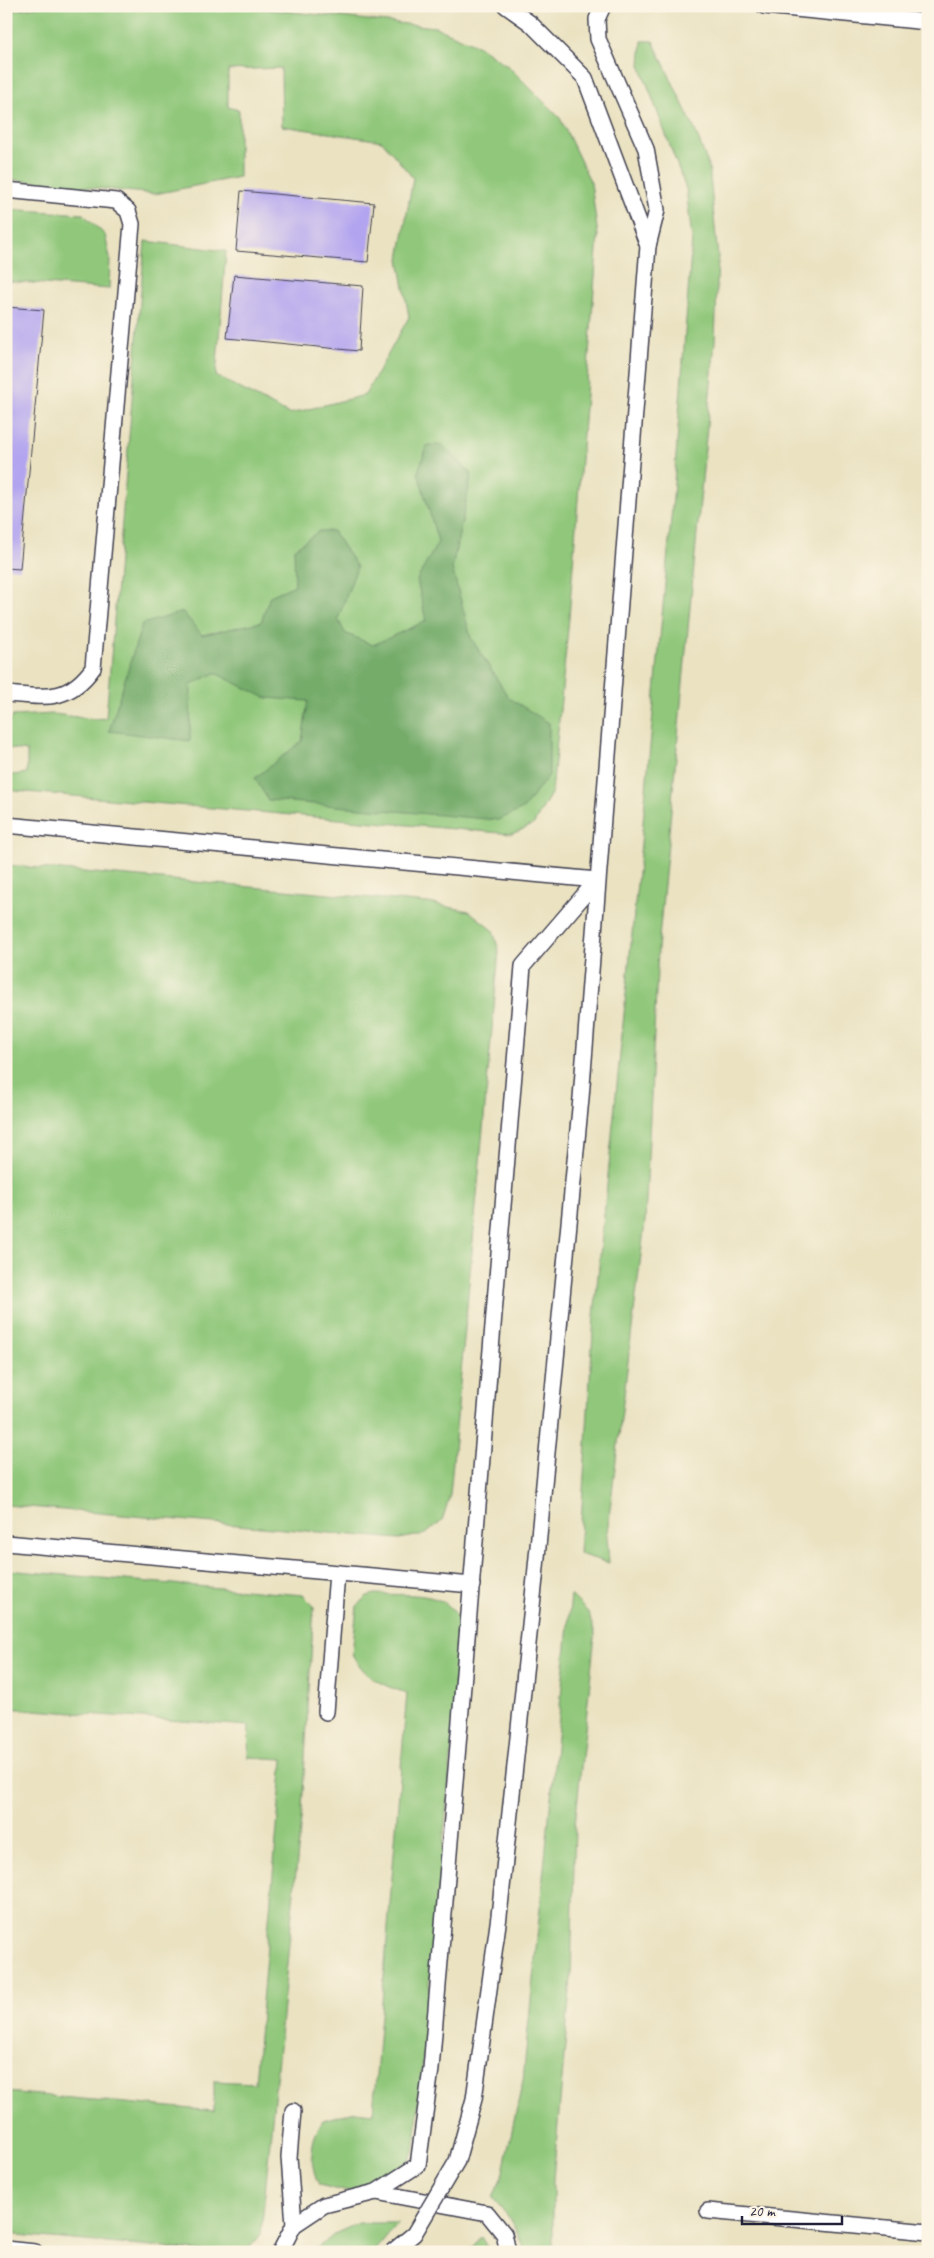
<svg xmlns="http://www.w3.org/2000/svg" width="934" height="2258" font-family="Caveat,sans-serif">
<rect width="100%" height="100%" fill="#fcf5e5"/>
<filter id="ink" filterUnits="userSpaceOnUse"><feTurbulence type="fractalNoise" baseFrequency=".02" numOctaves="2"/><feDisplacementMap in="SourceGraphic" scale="10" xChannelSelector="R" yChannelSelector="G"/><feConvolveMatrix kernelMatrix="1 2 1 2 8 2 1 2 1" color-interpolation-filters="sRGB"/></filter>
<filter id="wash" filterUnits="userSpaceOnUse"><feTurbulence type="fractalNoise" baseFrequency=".0096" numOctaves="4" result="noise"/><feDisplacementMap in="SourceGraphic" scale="20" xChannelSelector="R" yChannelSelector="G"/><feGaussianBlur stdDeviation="1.12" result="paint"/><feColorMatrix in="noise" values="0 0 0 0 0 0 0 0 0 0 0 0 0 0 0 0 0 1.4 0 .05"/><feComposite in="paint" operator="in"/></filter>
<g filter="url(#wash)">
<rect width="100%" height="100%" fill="#eae2c1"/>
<g fill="#90c77a" stroke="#59745a">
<polygon points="40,6 235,6 435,27 479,46 509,67 560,118 591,183 598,236 569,618 552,792 533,825 512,834 15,791 6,784 6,776 27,773 27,751 6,748 6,727 13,716 54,714 92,719 106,718 145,241 226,251 216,376 289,414 365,395 409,317 399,259 413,178 382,141 282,126 281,68 228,70 228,107 239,110 239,177 155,194 6,179 6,12"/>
<polygon points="642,41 653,41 695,130 709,167 718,257 715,341 658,949 645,1222 607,1534 609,1563 579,1554 594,1316 642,833 673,497 692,238 686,189 640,65"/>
<polygon points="6,209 83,214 105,235 110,258 109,289 6,281"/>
<polygon points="6,865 428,903 469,911 493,930 499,951 450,1495 442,1521 426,1534 399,1539 6,1505"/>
<path d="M 6,1570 L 303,1595 L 314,1606 L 302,1809 L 261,2234 C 244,2258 236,2252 210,2252 L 6,2234 L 6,2092 L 214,2111 L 214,2081 L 255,2083 L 283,1759 L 248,1757 L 249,1726 L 6,1708 Z"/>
<path d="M 375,1594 C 415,1596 462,1587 462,1642 L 415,2144 L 410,2160 L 392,2176 L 371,2188 L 348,2192 L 319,2185 C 309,2163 309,2141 323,2120 L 355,2111 L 373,2113 L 407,1693 C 383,1686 365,1678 352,1654 L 357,1606 L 367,1596 Z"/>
<polygon points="571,1595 588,1612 595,1634 575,1825 571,1979 553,2179 553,2252 525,2252 512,2221 493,2198 502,2176 523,2080"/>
<polygon points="359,2223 398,2223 373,2252 312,2252 334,2234"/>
<polygon points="481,2237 490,2252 468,2252"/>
</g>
<polygon fill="#74ac6a" stroke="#4b6752" points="427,445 442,445 472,474 452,568 471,638 509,698 549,723 549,775 523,809 498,820 268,800 255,778 302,741 308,701 266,698 215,673 191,685 190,741 109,731 142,624 183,612 202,635 261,622 270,596 295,585 294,549 319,531 333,531 357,567 338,619 345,633 373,645 426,621 417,580 438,542 418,472"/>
<g id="blocks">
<g fill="#b2a4ef">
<polygon points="241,191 374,203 368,262 236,251"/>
<polygon points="234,275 363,286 359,351 227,338"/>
<polygon points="6,307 44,310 20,569 6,568"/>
</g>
</g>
</g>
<g filter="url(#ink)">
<use href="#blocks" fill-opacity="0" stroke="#403f4f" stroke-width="1"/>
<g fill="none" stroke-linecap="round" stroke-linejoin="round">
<defs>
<g id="service">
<polyline points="506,6 530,23 585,78 648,246 581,1098 535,1578"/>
<polyline points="603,6 597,19 598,39 646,149 657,210 648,246"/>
<polyline points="764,6 928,22"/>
<path d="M 6,190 L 116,201 L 128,211 L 132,224 L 93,668 C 68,703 44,697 6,694"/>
<polyline points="6,825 597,880"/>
<polyline points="6,1543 472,1585"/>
<polyline points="326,1712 337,1573"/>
<polyline points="293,2111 289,2157 294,2225"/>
<polyline points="376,2192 487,2213 504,2234 508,2252"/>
<polyline points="708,2211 928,2232"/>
<polyline points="6,2249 35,2252"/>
<polyline points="280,2252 294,2225 324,2205 376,2192 418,2165 431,2069 523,966 597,880"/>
</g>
</defs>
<use href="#service" stroke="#403f4f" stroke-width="18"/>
<use href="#service" stroke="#fff" stroke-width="15"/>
<defs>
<polyline id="service-bridge" points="392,2252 414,2234 457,2161 474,2099 499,1916 535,1578"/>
</defs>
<use href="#service-bridge" stroke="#403f4f" stroke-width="18" stroke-linecap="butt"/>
<use href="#service-bridge" stroke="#fff" stroke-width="15"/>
</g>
</g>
<rect width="934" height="2258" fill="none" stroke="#fcf5e5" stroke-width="25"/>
<path d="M742 2216v8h100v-8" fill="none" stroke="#22223b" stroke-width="2.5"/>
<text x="749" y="2216" font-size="15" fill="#22223b" stroke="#fcf5e5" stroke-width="4" paint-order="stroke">20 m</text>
</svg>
